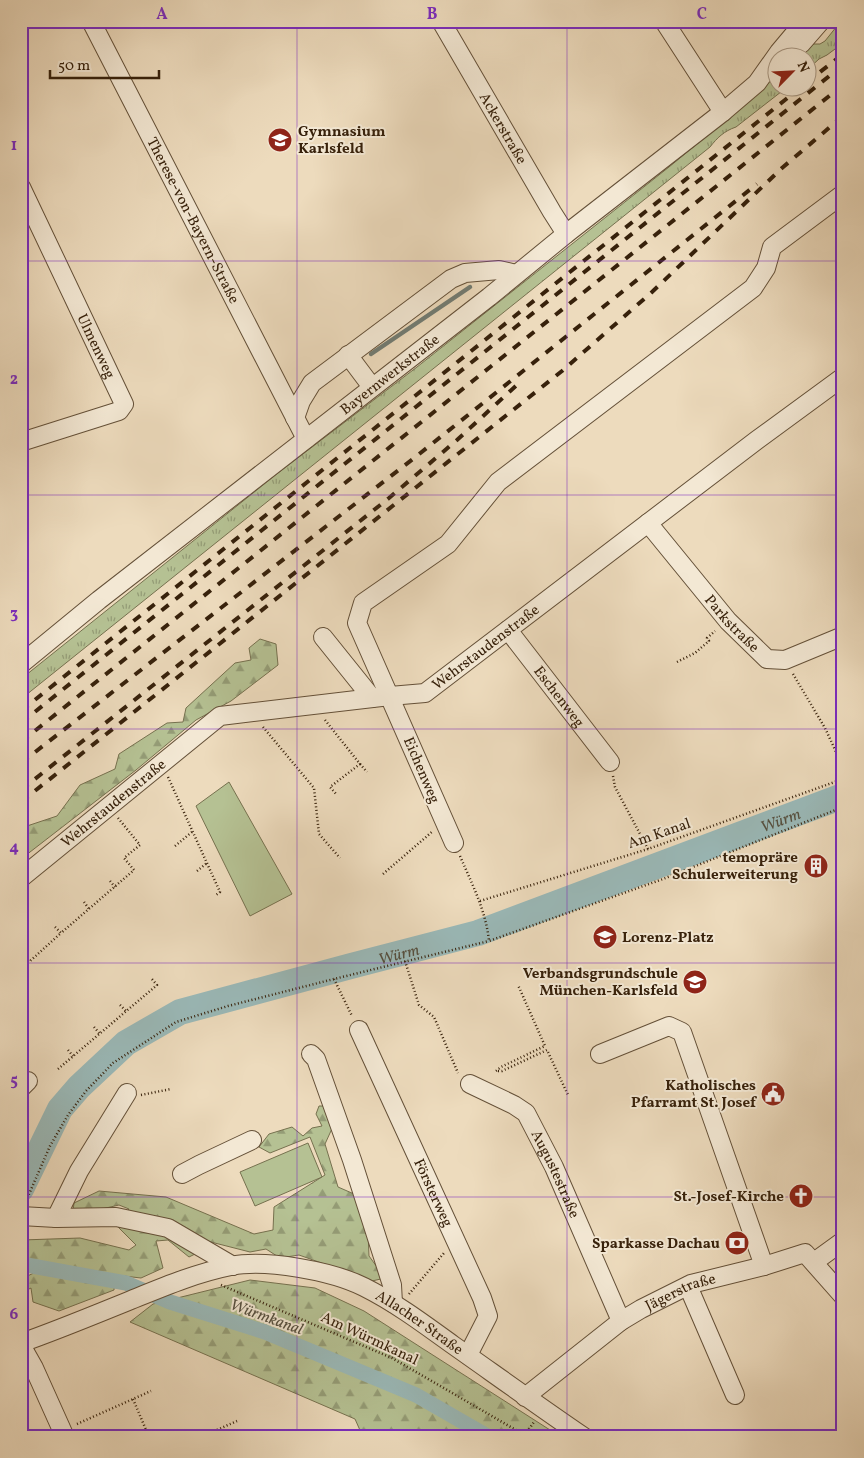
<svg xmlns="http://www.w3.org/2000/svg" width="864" height="1458" font-family="Vollkorn,serif">
<defs>
<pattern id="grass-tufts" width="24" height="20" patternUnits="userSpaceOnUse" patternTransform="scale(1.25)"><rect width="24" height="20" fill="#b5c193"/><path d="M3 7l-1-3M5 7V3M7 7l1-3M15 17l-1-3M17 17v-4M19 17l1-3" fill="none" stroke="#949c76"/></pattern>
<pattern id="forest-firs" width="22" height="20" patternUnits="userSpaceOnUse" patternTransform="scale(1.25)"><rect width="22" height="20" fill="#b5c193"/><path d="M5 1l3.5 6h-7zM16 11l3.5 6h-7z" fill="#949c76"/></pattern>
</defs>
<rect width="100%" height="100%" fill="#eddbbd"/>
<filter id="stains"><feTurbulence type="fractalNoise" baseFrequency=".004" numOctaves="4"/><feColorMatrix values="0 0 0 0 .2 0 0 0 0 .09 0 0 0 0 .02 0 0 0 .5 -.17"/></filter>
<radialGradient id="worn" r=".72"><stop offset=".6" stop-color="#630" stop-opacity="0"/><stop offset="1" stop-color="#630" stop-opacity=".3"/></radialGradient>
<g fill="url(#grass-tufts)" stroke="#76714f">
<polygon points="841,21 843,21 843,43 827,55 819,59 807,70 806,58 796,58 805,47 809,44 820,44 825,41"/>
<path d="M 776,76 L 776,88 L 786,88 L 736,127 C 724,131 717,138 710,147 L 21,699 L 21,679 L 278,473 L 417,367 L 669,167 L 737,111 Z"/>
</g>
<g fill="url(#forest-firs)" stroke="#76714f">
<polygon points="260,639 276,644 278,665 231,701 196,720 136,770 21,859 21,828 57,816 80,785 115,769 119,754 167,723 183,722 186,708 235,663 251,660 249,648"/>
<polygon points="319,1106 327,1106 335,1122 325,1144 338,1187 361,1197 368,1232 369,1256 385,1278 372,1281 299,1255 280,1258 266,1249 250,1252 203,1240 199,1252 189,1257 168,1240 156,1241 163,1268 141,1278 115,1275 114,1290 59,1311 33,1302 31,1288 21,1293 21,1279 36,1272 21,1267 21,1223 23,1224 22,1240 80,1238 129,1250 136,1245 116,1225 129,1209 119,1205 80,1214 73,1211 74,1203 99,1191 166,1197 254,1234 273,1230 274,1207 325,1175 310,1137 270,1153 259,1147 269,1134 292,1127 303,1136 312,1128 322,1126 316,1114"/>
<polygon points="250,1280 315,1288 364,1311 561,1437 363,1437 355,1419 130,1322 153,1304"/>
</g>
<g fill="#b5c193" stroke="#76714f">
<polygon points="229,782 292,894 250,916 196,806"/>
<polygon points="308,1143 322,1177 255,1206 240,1172"/>
</g>
<g fill="none" stroke-linecap="round" stroke-linejoin="round">
<polyline stroke="#727c73" stroke-width="4.5" points="371,354 470,287"/>
<polyline stroke="#9ab9b8" stroke-width="15" points="21,1264 126,1283 170,1302 265,1332 416,1395 489,1437"/>
<path stroke="#9ab9b8" stroke-width="26" id="s1" d="M 21,1189 L 60,1109 L 79,1087 L 126,1043 L 180,1012 L 351,966 L 478,933 L 843,796"/>
<defs>
<g id="minor">
<path id="s2" d="M 91,21 L 306,439"/>
<path id="s3" d="M 441,21 L 552,212 L 566,234"/>
<polyline points="664,21 723,112"/>
<polyline points="801,44 821,21"/>
<path id="s4" d="M 21,187 L 124,404 L 119,411 L 21,442"/>
<polyline points="348,355 372,387"/>
<polyline points="295,418 301,401 312,383 451,279 465,273 499,270 516,274"/>
<path id="s5" d="M 648,523 L 728,621 L 767,659 L 785,660 L 843,636"/>
<path id="s6" d="M 508,630 L 610,762"/>
<polyline points="323,637 372,698"/>
<path id="s7" d="M 21,664 L 99,600 L 489,297 L 566,234 L 723,112 L 757,83 L 779,52 L 805,21"/>
<polyline points="454,843 357,623 363,603 448,544 498,482 753,288 766,268 772,247 843,194"/>
<path id="s8" d="M 21,878 L 220,716 L 390,696 L 425,693 L 757,440 L 843,377"/>
<path id="s9" d="M 359,1030 L 482,1298 L 488,1316 L 468,1355"/>
<polyline points="311,1054 316,1059 352,1160 392,1285 393,1303"/>
<polyline points="600,1054 669,1026 682,1032 764,1266"/>
<path id="s10" d="M 470,1084 L 514,1105 L 526,1113 L 554,1167 L 621,1321"/>
<polyline points="21,1088 28,1081"/>
<polyline points="182,1174 199,1165 252,1140"/>
<polyline points="21,1216 56,1218 116,1217 168,1228 233,1266"/>
<polyline points="56,1218 79,1171 127,1093"/>
<polyline points="814,1262 843,1241"/>
<polyline points="688,1286 735,1395"/>
<path id="s11" d="M 21,1343 C 58,1330 94,1315 131,1300 C 163,1287 196,1273 231,1266 C 266,1259 332,1271 364,1287 C 396,1303 424,1324 453,1345 C 497,1376 540,1407 584,1437"/>
<polyline points="21,1345 34,1368 65,1437"/>
<path id="s12" d="M 525,1397 L 621,1321 L 641,1309 L 691,1284 L 764,1266 L 805,1253 L 843,1296"/>
</g>
</defs>
<use href="#minor" stroke="#645038" stroke-width="20"/>
<g stroke="#37210b" stroke-width="2.5" stroke-dasharray="1 2.5" stroke-linecap="butt">
<polyline points="677,662 695,653 709,641 707,638 715,631"/>
<polyline points="793,674 825,728 843,767"/>
<polyline points="325,720 360,764 330,787 337,795"/>
<polyline points="263,727 314,788 319,834 340,858"/>
<polyline points="360,764 367,772"/>
<polyline points="613,776 615,787 648,849"/>
<polyline points="168,777 220,892 216,895"/>
<polyline points="175,846 192,832"/>
<path d="M 460,856 C 472,884 486,911 489,941 L 663,879 L 843,807"/>
<polyline points="197,871 207,863"/>
<polyline points="383,874 433,831"/>
<polyline points="110,881 115,887"/>
<polyline points="480,901 648,849 843,779"/>
<polyline points="84,902 89,909"/>
<polyline points="55,927 61,933 134,870 124,858 140,845 118,818"/>
<polyline points="21,953 29,962 61,933"/>
<polyline points="405,961 419,1005 434,1017 458,1073"/>
<polyline points="334,979 352,1016"/>
<polyline points="120,1005 126,1011"/>
<polyline points="94,1027 100,1034"/>
<polyline points="68,1050 73,1056"/>
<polyline points="58,1069 157,985 151,978"/>
<polyline points="496,1071 501,1067 545,1046 518,985"/>
<polyline points="498,1071 502,1071 547,1050 568,1095"/>
<polyline points="141,1095 171,1089"/>
<polyline points="26,1201 50,1146 68,1115 86,1091 113,1063 176,1022 228,1006 334,979 489,941"/>
<polyline points="221,1285 392,1358 528,1437"/>
<polyline points="409,1294 444,1253"/>
<polyline points="133,1399 149,1437"/>
<polyline points="77,1424 151,1391"/>
<polyline points="215,1431 218,1437"/>
<polyline points="525,1435 534,1422"/>
<polyline points="201,1437 237,1421"/>
</g>
<use href="#minor" stroke="#f3e8d4" stroke-width="18"/>
<g stroke="#37210b" stroke-width="4" stroke-dasharray="9 9" stroke-linecap="butt">
<polyline points="806,83 843,54"/>
<polyline points="21,711 800,88"/>
<polyline points="21,723 843,65"/>
<polyline points="21,742 843,85"/>
<polyline points="21,763 418,455 757,184"/>
<polyline points="21,790 389,498 457,440 519,383"/>
<polyline points="21,802 562,371 652,292 782,168 843,116"/>
</g>
</g>
<path fill="none" stroke="#7b2cbf" stroke-width="1" stroke-opacity="0.55" d="M 297,21 L 297,1437M 567,21 L 567,1437M 21,261 L 843,261M 21,495 L 843,495M 21,729 L 843,729M 21,963 L 843,963M 21,1197 L 843,1197"/>
<defs>
<symbol id="school-disc" viewBox="-11 -11 22 22"><circle r="9.5" fill="#8f2418" stroke="#f3e8d4"/><path d="M0-5L7-2L0 1L-7-2ZM-4 1L0 2.5L4 1V4Q0 6-4 4Z" fill="#fff"/></symbol>
<symbol id="building-disc" viewBox="-11 -11 22 22"><circle r="9.5" fill="#8f2418" stroke="#f3e8d4"/><path d="M-4-6H4V6H1V3H-1V6H-4ZM-2.5-4.3h1.7v1.8h-1.7ZM.8-4.3h1.7v1.8H.8ZM-2.5-1h1.7V.8h-1.7ZM.8-1h1.7V.8H.8Z" fill="#fff"/></symbol>
<symbol id="civic-disc" viewBox="-11 -11 22 22"><circle r="9.5" fill="#8f2418" stroke="#f3e8d4"/><path d="M-.6-6.5H3V-4.5H.6V-3L4-1V1h2V6H-6V1h2V-1L-.6-3ZM-1.2 2.5V6h2.4V2.5Z" fill="#fff"/></symbol>
<symbol id="church-disc" viewBox="-11 -11 22 22"><circle r="9.5" fill="#8f2418" stroke="#f3e8d4"/><path d="M-1.2-6h2.4v3.5h3.3v2.4h-3.3V6h-2.4V-.1h-3.3v-2.4h3.3Z" fill="#fff"/></symbol>
<symbol id="bank-disc" viewBox="-11 -11 22 22"><circle r="9.5" fill="#8f2418" stroke="#f3e8d4"/><path d="M-6-4H6V4H-6ZM0-2.3a2.3 2.3 0 1 0 0 4.6a2.3 2.3 0 1 0 0-4.6Z" fill="#fff"/></symbol>
</defs>
<g fill-rule="evenodd">
<use href="#school-disc" x="266" y="126" width="28" height="28"/>
<use href="#building-disc" x="802" y="852" width="28" height="28"/>
<use href="#school-disc" x="591" y="923" width="28" height="28"/>
<use href="#school-disc" x="681" y="968" width="28" height="28"/>
<use href="#civic-disc" x="759" y="1080" width="28" height="28"/>
<use href="#church-disc" x="787" y="1182" width="28" height="28"/>
<use href="#bank-disc" x="723" y="1229" width="28" height="28"/>
</g>
<g text-anchor="middle" stroke-width="4" stroke-linejoin="round" paint-order="stroke">
<g font-size="15" fill="#37210b" stroke="#f3e8d4">
<text dy="5" stroke="none"><textPath href="#s3" startOffset="124">Ackerstraße</textPath></text>
<text dy="5" stroke="none"><textPath href="#s2" startOffset="224">Therese-von-Bayern-Straße</textPath></text>
<text dy="5" stroke="none"><textPath href="#s4" startOffset="176">Ulmenweg</textPath></text>
<text dy="5" stroke="none"><textPath href="#s7" startOffset="469">Bayernwerkstraße</textPath></text>
<text dy="5" stroke="none"><textPath href="#s5" startOffset="131">Parkstraße</textPath></text>
<text dy="5" stroke="none"><textPath href="#s8" startOffset="539">Wehrstaudenstraße</textPath></text>
<text dy="5" stroke="none"><textPath href="#s6" startOffset="84">Eschenweg</textPath></text>
<text transform="translate(422 770) rotate(67)" y="5">Eichenweg</text>
<text dy="5" stroke="none"><textPath href="#s8" startOffset="119">Wehrstaudenstraße</textPath></text>
<text transform="translate(659 833) rotate(-19)" y="5">Am Kanal</text>
<text dy="5" stroke="none"><textPath href="#s10" startOffset="131">Augustestraße</textPath></text>
<text dy="5" stroke="none"><textPath href="#s9" startOffset="179">Försterweg</textPath></text>
<text dy="5" stroke="none"><textPath href="#s12" startOffset="189">Jägerstraße</textPath></text>
<text dy="5" stroke="none"><textPath href="#s11" startOffset="426">Allacher Straße</textPath></text>
<text transform="translate(370 1338) rotate(25)" y="5">Am Würmkanal</text>
</g>
<g font-size="15" font-weight="bold" fill="#37210b" stroke="#f3e8d4" text-anchor="end">
<text x="298" y="136" text-anchor="start">Gymnasium<tspan x="298" dy="17">Karlsfeld</tspan></text>
<text x="798" y="862">temopräre<tspan x="798" dy="17">Schulerweiterung</tspan></text>
<text x="622" y="942" text-anchor="start">Lorenz-Platz</text>
<text x="678" y="978">Verbandsgrundschule<tspan x="678" dy="17">München-Karlsfeld</tspan></text>
<text x="756" y="1090">Katholisches<tspan x="756" dy="17">Pfarramt St. Josef</tspan></text>
<text x="784" y="1201">St.-Josef-Kirche</text>
<text x="720" y="1248">Sparkasse Dachau</text>
</g>
<g font-size="16" font-style="italic" fill="#554f3f" stroke="#f3e8d4">
<text dy="6" stroke="none"><textPath href="#s1" startOffset="876">Würm</textPath></text>
<text dy="6" stroke="none"><textPath href="#s1" startOffset="471">Würm</textPath></text>
<text transform="translate(267 1316) rotate(20)" y="6">Würmkanal</text>
</g>
</g>
<rect width="864" height="1458" fill="none" stroke="#eddbbd" stroke-width="55"/>
<g transform="translate(792 72) rotate(66)"><circle r="24" fill="#f3e8d4" stroke="#a89884"/>
<path d="M0-4L9 19L0 12L-9 19Z" fill="#8f2418"/>
<text y="-8" font-size="14" font-weight="bold" text-anchor="middle" fill="#37210b">N</text>
</g>
<path d="M50 70v8h109v-8" fill="none" stroke="#37210b" stroke-width="2.5"/>
<text x="58" y="70" font-size="15" fill="#37210b" stroke="#f3e8d4" stroke-width="4" paint-order="stroke">50 m</text>
<rect x="28" y="28" width="808" height="1402" fill="none" stroke="#7b2cbf" stroke-width="2"/>
<g font-size="16" text-anchor="middle" font-weight="bold" fill="#7b2cbf">
<text x="162" y="19">A</text>
<text x="432" y="19">B</text>
<text x="702" y="19">C</text>
<text x="14" y="150">1</text>
<text x="14" y="384">2</text>
<text x="14" y="618">3</text>
<text x="14" y="852">4</text>
<text x="14" y="1085">5</text>
<text x="14" y="1319">6</text>
</g>
<rect width="100%" height="100%" filter="url(#stains)"/>
<rect width="100%" height="100%" fill="url(#worn)"/>
</svg>
